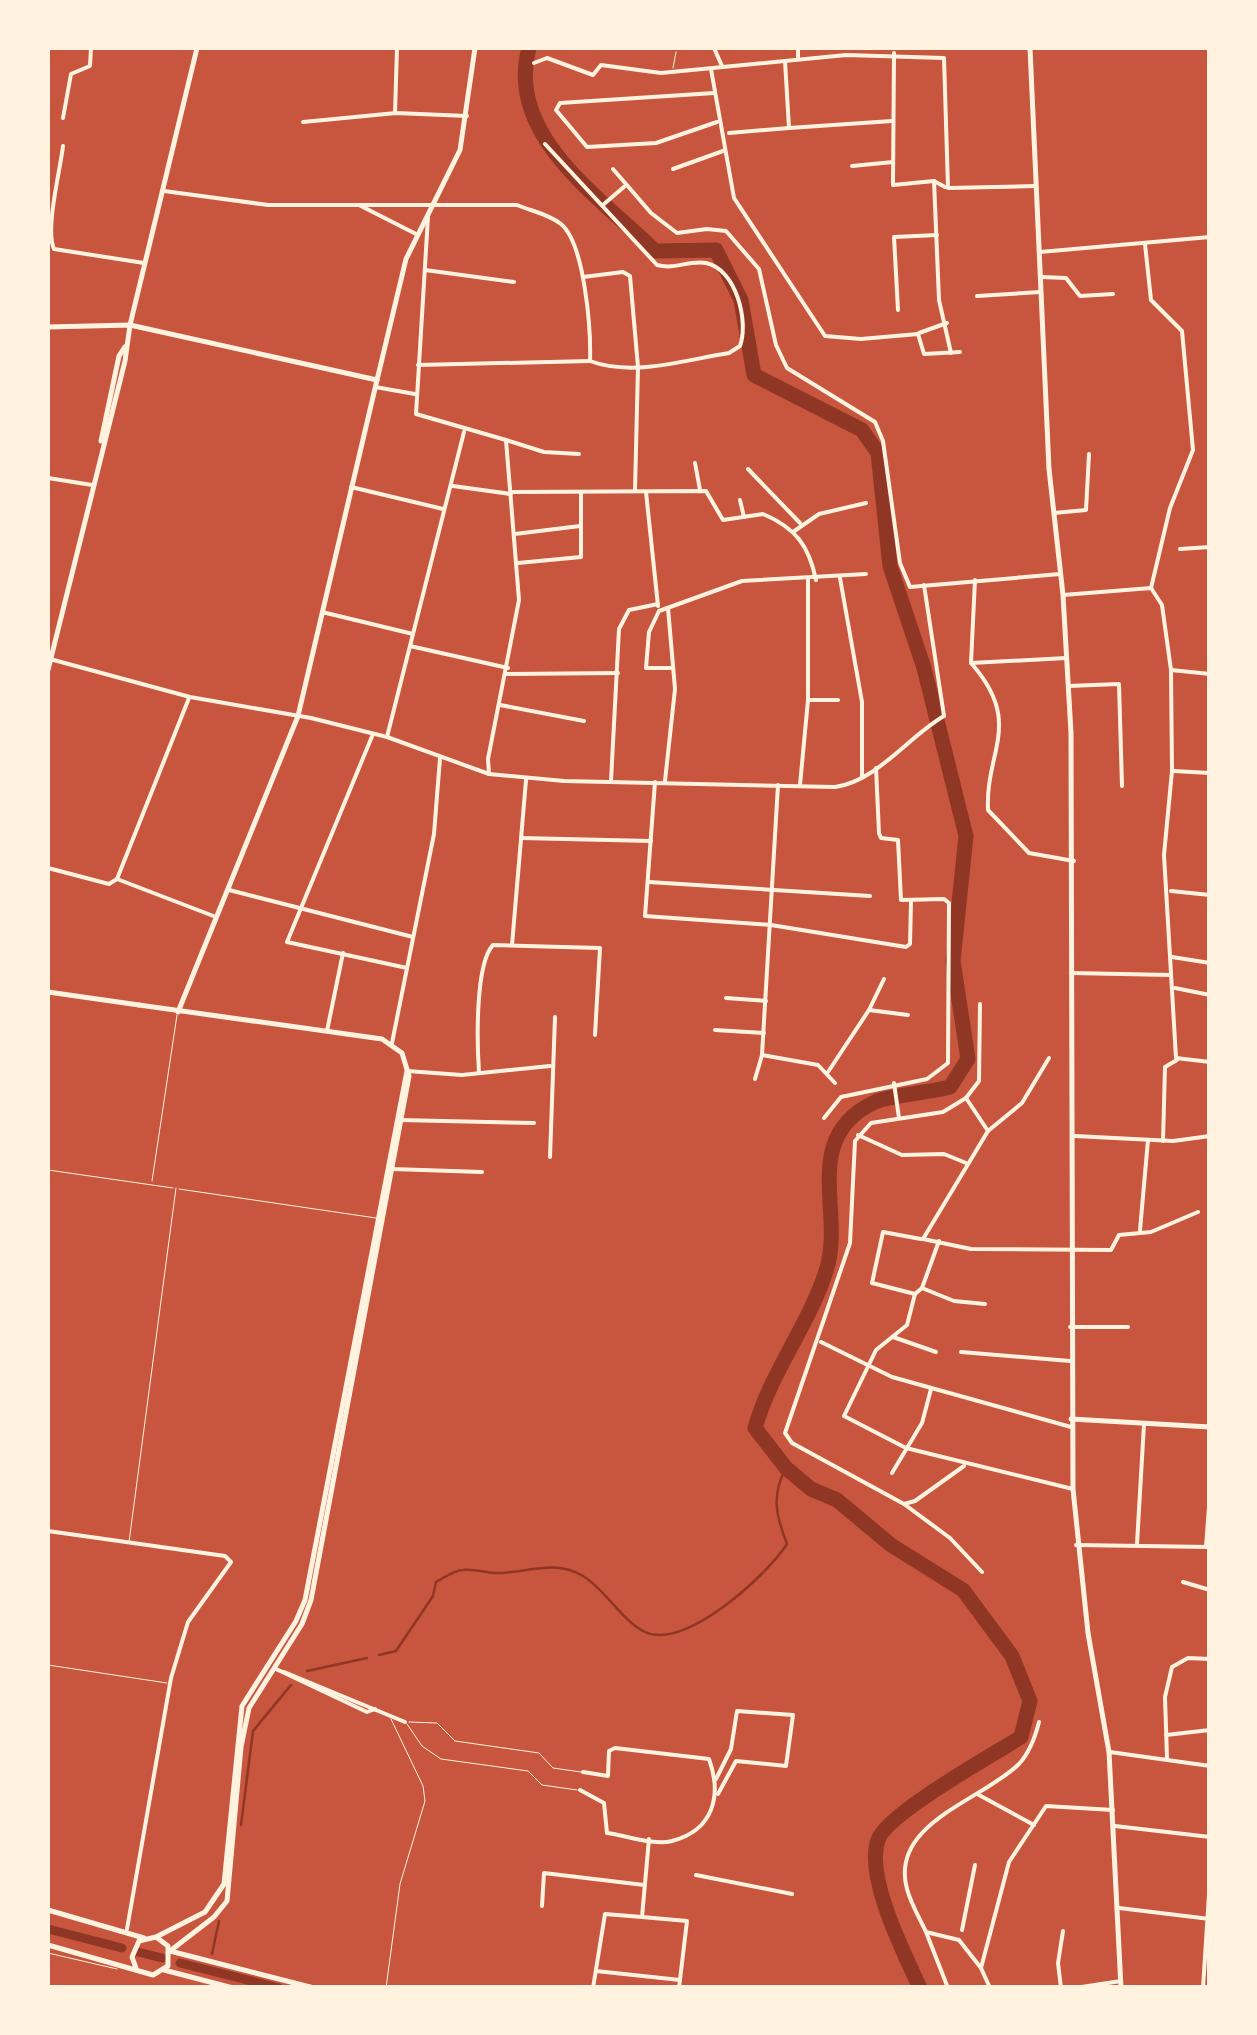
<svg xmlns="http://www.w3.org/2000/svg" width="1257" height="2035" font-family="'Source Sans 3',sans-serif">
<rect width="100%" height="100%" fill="#c8553d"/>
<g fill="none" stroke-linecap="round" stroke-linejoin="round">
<g stroke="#8f3625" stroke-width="2.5">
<path d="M 379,1655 L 396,1651 L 433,1596 L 436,1582 C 444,1578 454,1570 463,1570 C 473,1569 484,1572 494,1573 C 525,1574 554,1558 583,1576 C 606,1590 621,1620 645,1632 C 685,1651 767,1575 787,1544 C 776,1516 771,1495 786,1468"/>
<polyline points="307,1671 367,1658"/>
<polyline points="241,1825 253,1731 291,1685"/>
<polyline points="212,1954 219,1921"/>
<polyline points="204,1988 204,1987"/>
</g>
<g stroke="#8f3625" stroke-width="9">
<polyline points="48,1929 122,1948"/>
<polyline points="138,1952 162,1958"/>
<polyline points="180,1963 279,1988"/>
</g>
<path stroke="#8f3625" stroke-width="15" d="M 529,48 C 505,135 600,197 655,251 L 716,250 L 741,300 L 754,375 L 862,430 L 878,453 L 890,566 L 924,668 L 966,836 L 953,961 L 968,1059 L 950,1087 C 932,1092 886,1096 875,1102 C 800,1137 844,1211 827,1268 C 810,1324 771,1371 755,1428 L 786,1468 L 811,1489 L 837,1500 L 891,1545 L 963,1590 L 1012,1656 L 1030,1701 L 1021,1737 C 993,1755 886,1814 878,1840 C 865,1877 904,1953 920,1988"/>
<g stroke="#fff3e0" stroke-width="1">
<polyline points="673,68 676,52"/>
<polyline points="48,1170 173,1188"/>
<polyline points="152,1181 177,1015"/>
<polyline points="179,1189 376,1218"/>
<polyline points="129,1542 176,1188"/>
<polyline points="48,1665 167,1683"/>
<polyline points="409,1722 437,1723 455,1741 539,1753 553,1768 581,1772"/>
<polyline points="407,1724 422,1746 441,1759 528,1771 542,1785 577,1790"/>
<polyline points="48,1953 117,1969"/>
<polyline points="386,1988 400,1884 425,1801 423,1786 391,1719"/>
</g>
<g stroke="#fff3e0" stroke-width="4">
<polyline points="714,48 722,66"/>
<polyline points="798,48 798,59"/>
<polyline points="894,53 893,185 934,181 945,187"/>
<polyline points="534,63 547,58 593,75 601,65 661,73 846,55 944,58 948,188 1035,186"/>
<polyline points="711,69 734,198 825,336 861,339 918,334 924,354 960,352"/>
<polyline points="714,93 560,103 556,110 587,147 656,143 717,122"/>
<polyline points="395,113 397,48"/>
<polyline points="63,118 71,74 90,66 91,48"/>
<polyline points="303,122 396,113 467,116"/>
<polyline points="789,128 892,121"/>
<polyline points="729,133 789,128 785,61"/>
<path d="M 63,146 C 60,172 45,229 54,249 L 144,263"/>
<polyline points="852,166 893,162"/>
<polyline points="613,169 651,213 677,233 707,229 726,231 759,269 776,345 787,368 875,422 883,441 900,563 910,587 1060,574"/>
<polyline points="673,169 723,151"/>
<polyline points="934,181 939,300 951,353"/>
<path d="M 164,191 L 268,205 L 517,205 C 531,211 549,214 561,224 C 585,244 591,331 590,361"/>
<polyline points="604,204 625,186"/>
<polyline points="359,205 418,235"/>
<polyline points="428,217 416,414 506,440 519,600 488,759 489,774"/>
<polyline points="1145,244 1151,300 1182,331 1193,450 1170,508 1151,588"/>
<polyline points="1040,252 1210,237"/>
<polyline points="425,270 514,282"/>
<polyline points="583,277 623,272 630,276 638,367 635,490"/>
<polyline points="1041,277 1066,278 1080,296 1113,294"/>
<polyline points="977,296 1040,292"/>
<polyline points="898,310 894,237 937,235"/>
<polyline points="919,333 947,323"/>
<path d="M 418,365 L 590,361 C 633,377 685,360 729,353 L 740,346 C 749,321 736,269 706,263 C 689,260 675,270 657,265 L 545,144"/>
<polyline points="375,387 415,394"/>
<polyline points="506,440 544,452 579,454"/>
<polyline points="695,463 700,490"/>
<polyline points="748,469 800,523"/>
<polyline points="48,478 92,485"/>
<polyline points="453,486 511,494"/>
<polyline points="351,487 443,509"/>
<path d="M 512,492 L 706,491 L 723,520 L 763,514 C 796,528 809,546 816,580"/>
<polyline points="646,492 658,606"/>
<polyline points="740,500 744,517"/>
<polyline points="1054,513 1086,510 1089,454"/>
<polyline points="793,532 819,514 866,503"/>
<polyline points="515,534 580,526"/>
<polyline points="1180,549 1210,547"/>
<polyline points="518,563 581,557 581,492"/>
<polyline points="840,578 862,702 862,776"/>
<path d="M 975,580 L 971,663 C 1024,723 985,751 988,810 L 1029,853 L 1074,861"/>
<polyline points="1063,595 1151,588 1162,605 1171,670 1210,674"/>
<polyline points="322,612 413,634"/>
<polyline points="410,646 508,668"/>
<path d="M 50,659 L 190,697 L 311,718 L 387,737 L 489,774 L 564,781 L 835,787 C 876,782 909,736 944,716 L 924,585"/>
<polyline points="971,663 1066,658"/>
<polyline points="672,668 646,668 649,632 659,611 742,581 866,574"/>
<polyline points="1171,670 1172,771 1164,855 1176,1058 1210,1062"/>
<polyline points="506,674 618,673"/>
<polyline points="1068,686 1119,684 1122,786"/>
<polyline points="808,700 838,700"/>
<polyline points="500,705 584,721"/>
<polyline points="373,734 287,942 407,968"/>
<polyline points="387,737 464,432"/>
<polyline points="1174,771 1210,773"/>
<polyline points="611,781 619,629 629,610 658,604"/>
<polyline points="665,781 675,689 668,608"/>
<polyline points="655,782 645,916 771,925 906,947 910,944 911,902"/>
<polyline points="800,785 808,700 808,580"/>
<polyline points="521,838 651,841"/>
<polyline points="48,868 109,884 117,879 216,917"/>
<polyline points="117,879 189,698"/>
<polyline points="649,882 870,896"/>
<polyline points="229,890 413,937"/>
<polyline points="1171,891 1210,895"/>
<polyline points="512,945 526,780"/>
<polyline points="1172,957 1210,963"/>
<polyline points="1071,973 1171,975"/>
<polyline points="1175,988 1210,995"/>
<polyline points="726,998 766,1001"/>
<polyline points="869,1010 908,1015"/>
<polyline points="715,1030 764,1033"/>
<polyline points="327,1031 343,953"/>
<polyline points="392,1043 434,834 440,758"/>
<polyline points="762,1055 818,1065 835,1083"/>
<polyline points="1049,1058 1022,1103 988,1131 923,1239 971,1249 1111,1250 1119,1235 1151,1232 1198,1212"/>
<polyline points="407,1071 462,1075 550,1066"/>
<path d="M 479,1072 C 477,1044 475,964 493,945 L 600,948 L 595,1035"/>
<polyline points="828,1072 869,1010 884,979"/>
<polyline points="755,1079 762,1055 778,785"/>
<polyline points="894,1083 899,1118"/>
<polyline points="966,1098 988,1131"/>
<polyline points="824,1118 841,1097 927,1079 948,1063 949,903 944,899 901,900 898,840 881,838 879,833 876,768"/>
<polyline points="399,1120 534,1123"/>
<polyline points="858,1135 902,1155 944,1154 966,1163"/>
<polyline points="1075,1136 1173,1141 1210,1136"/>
<polyline points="1163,1141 1165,1067 1177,1060"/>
<polyline points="550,1157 555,1017"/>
<polyline points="392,1169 482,1172"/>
<polyline points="1140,1230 1148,1140"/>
<polyline points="939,1241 922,1288 915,1294 907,1325 876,1350 844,1416 906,1448 1073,1489"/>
<polyline points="922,1288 954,1301 985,1304"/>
<polyline points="915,1294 872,1283 883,1232 921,1239"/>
<polyline points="1070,1327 1128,1327"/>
<polyline points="893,1337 936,1352"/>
<polyline points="821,1342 892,1377 1071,1427"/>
<polyline points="961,1352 1070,1361"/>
<polyline points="964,1466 915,1501 904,1504 792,1443 785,1433 850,1243 855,1141 871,1123 943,1112 966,1098 979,1081 980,1004"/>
<polyline points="892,1473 922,1423 931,1389"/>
<polyline points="904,1504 950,1538 982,1572"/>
<polyline points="48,1531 225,1556 231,1562 188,1622 171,1678 127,1929"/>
<polyline points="1137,1544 1144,1424"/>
<polyline points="1076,1545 1210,1547"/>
<polyline points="1206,1547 1210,1494"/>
<polyline points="1183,1582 1210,1590"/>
<polyline points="276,1669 367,1712 375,1709"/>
<polyline points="284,1672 405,1722"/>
<polyline points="1166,1735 1210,1730"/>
<polyline points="1110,1752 1210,1766"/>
<polyline points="1167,1758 1165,1697 1172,1667 1188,1658 1210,1659"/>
<polyline points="716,1779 731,1749 737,1711 793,1715 786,1766 736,1761 718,1794"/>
<path d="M 580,1790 L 604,1803 L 607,1833 C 625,1835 654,1846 672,1841 C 714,1830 722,1795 709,1759 L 615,1748 L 609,1751 L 608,1776 L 583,1772"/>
<polyline points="979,1795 1034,1825"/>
<polyline points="1115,1826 1210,1837"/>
<polyline points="649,1839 642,1917 687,1921 679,1988"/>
<polyline points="696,1875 792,1894"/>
<polyline points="542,1906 544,1873 644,1885"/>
<polyline points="1119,1908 1210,1919"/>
<polyline points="962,1930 975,1865"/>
<polyline points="926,1932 948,1988"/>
<path d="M 981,1968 L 959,1940 L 926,1932 C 920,1919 911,1904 907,1889 C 889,1823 983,1800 1019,1764 C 1030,1752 1035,1738 1039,1722"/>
<polyline points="596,1971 680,1980"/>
<polyline points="593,1988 605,1914 642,1917"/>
<polyline points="990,1988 981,1968 1009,1862 1046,1806 1113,1810"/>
<polyline points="1061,1988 1058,1963 1063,1931"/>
<polyline points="1075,1988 1121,1981"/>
<polyline points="1203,1988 1210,1879"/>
</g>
<g stroke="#fff3e0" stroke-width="5">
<polyline points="130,325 377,380 406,259 460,150 475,48"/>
<polyline points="48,992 139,1005"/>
<polyline points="139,1005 382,1039 402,1053 409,1076 311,1600 302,1624 249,1708 241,1747 227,1901 214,1917 170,1951"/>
<polyline points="178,1012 298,716 377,380"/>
<polyline points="1071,1419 1210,1427"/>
<polyline points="156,1937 205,1912 224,1884 242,1706 296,1621 305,1600 407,1071"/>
</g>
<g stroke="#fff3e0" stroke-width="5">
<polyline points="130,325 197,48"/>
<polyline points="48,1910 144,1938"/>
<polyline points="48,1945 153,1975 168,1966 168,1946 156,1937 139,1941 132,1957 136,1968"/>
<polyline points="170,1951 314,1988"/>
<polyline points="164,1970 233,1988"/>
</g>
<g stroke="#fff3e0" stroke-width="5">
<polyline points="1030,48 1049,469 1063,595 1071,733 1073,1489 1088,1633 1109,1752 1121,1988"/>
<polyline points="48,327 130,325 125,361 48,670"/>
<polyline points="101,441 119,356 125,347"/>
</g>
</g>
<rect width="1257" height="2035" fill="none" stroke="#fff3e0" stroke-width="100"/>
</svg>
